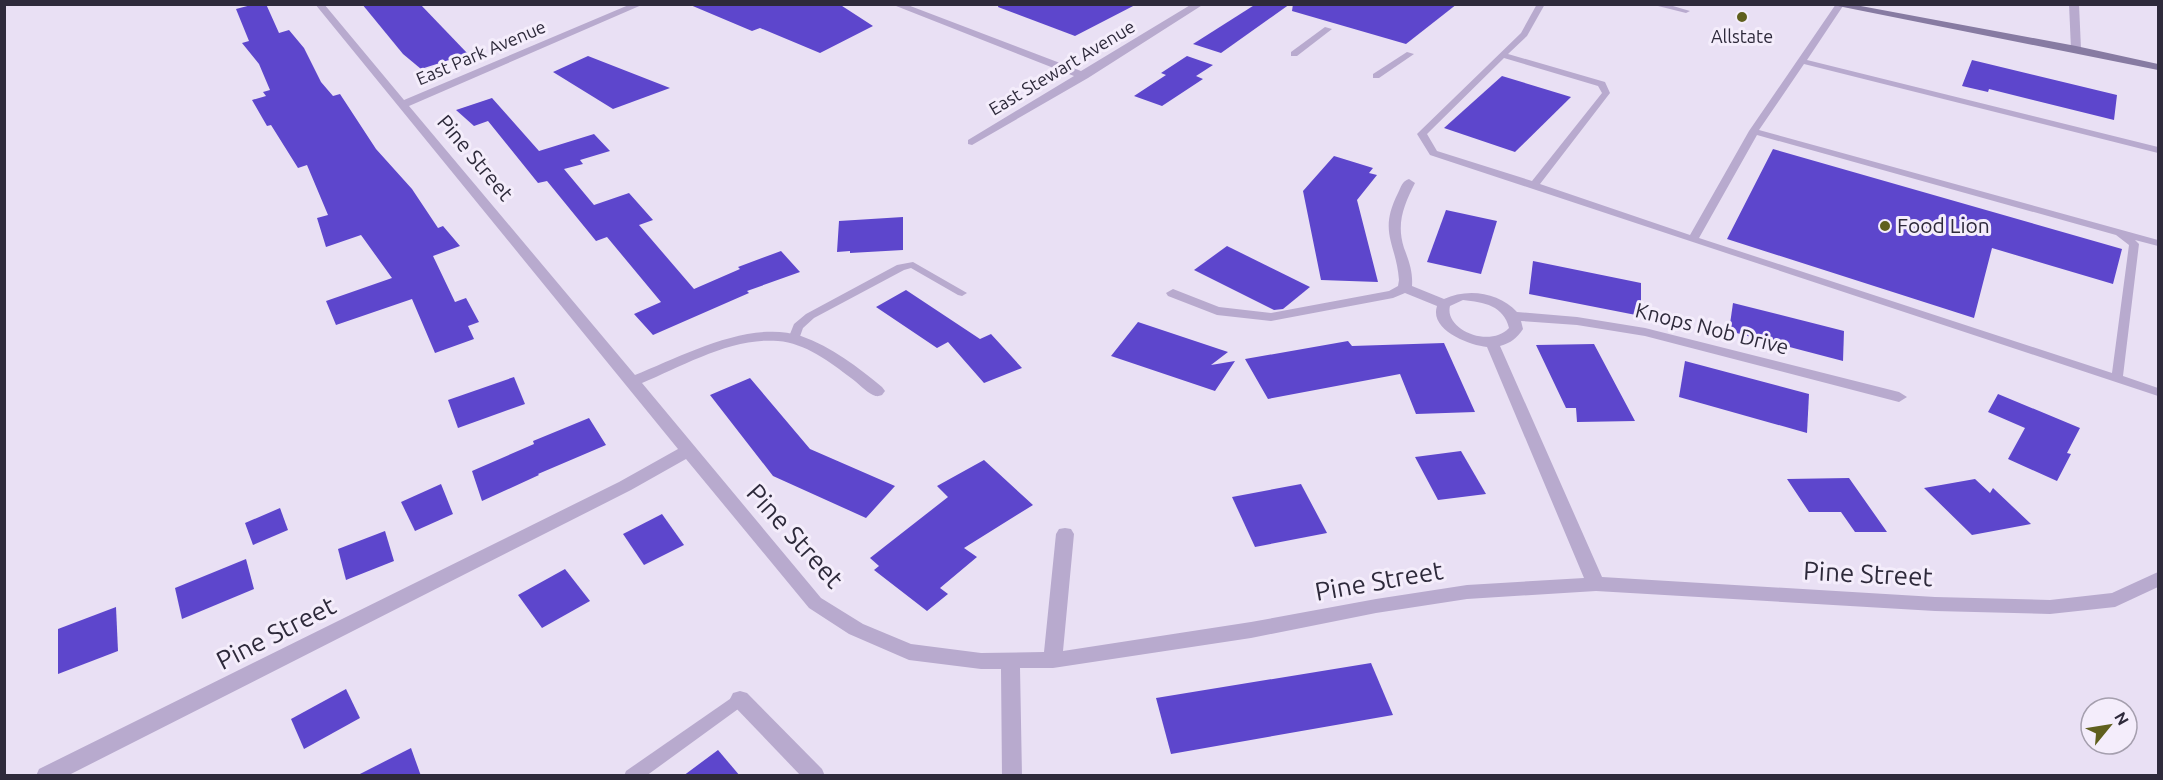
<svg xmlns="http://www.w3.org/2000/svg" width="2163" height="780" font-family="Ubuntu,sans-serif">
<rect width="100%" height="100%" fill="#e9e0f4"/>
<g fill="#5d46cc">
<polygon points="255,4 266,4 279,33 289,30 304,48 321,82 333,96 340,94 376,149 412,189 438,228 443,226 460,246 433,256 455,302 466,298 479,322 468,326 474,339 435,353 412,299 336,325 326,301 392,278 361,235 326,247 317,218 328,215 307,165 298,168 271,125 267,126 252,100 266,96 263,92 270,90 259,64 242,43 249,41 236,9"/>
<polygon points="362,4 420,4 468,54 421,69 403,54"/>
<polygon points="688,4 839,4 873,26 820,53 760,28 752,31"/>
<polygon points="999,4 1137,4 1075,36 998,7"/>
<polygon points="1256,4 1290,4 1221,53 1193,44"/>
<polygon points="1293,4 1457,4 1406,44 1292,11"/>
<polygon points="588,56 670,88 613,109 553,72"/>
<polygon points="1187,56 1213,65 1196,76 1203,79 1162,106 1134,96 1166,75 1161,73"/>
<polygon points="1972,60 2117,95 2114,120 1989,89 1988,92 1962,86"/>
<polygon points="1502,76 1571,97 1515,152 1444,128"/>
<polygon points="492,98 539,151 594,134 610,151 580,160 583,164 564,169 594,205 629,193 653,220 639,225 694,289 740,269 738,267 781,251 800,272 747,291 749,293 653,335 634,314 661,302 607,237 596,241 547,181 538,183 488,121 474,126 456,110"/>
<polygon points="1773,149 2122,249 2113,284 1992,248 1974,318 1727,239"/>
<polygon points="1334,156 1373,168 1369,173 1377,175 1357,200 1378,282 1321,280 1303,191"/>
<polygon points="1446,210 1497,221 1481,274 1427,262"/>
<polygon points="903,217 903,250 850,253 850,251 837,252 839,221"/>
<polygon points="1227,246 1310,287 1283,309 1274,310 1194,270"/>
<polygon points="1533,261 1641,283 1641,316 1529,294"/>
<polygon points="906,290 980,339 991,334 1022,368 984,383 948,342 937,348 876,307"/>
<polygon points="1733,303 1844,331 1843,361 1729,331"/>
<polygon points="1138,322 1228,352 1211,365 1235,361 1215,391 1111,356"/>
<polygon points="1348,341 1352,346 1444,343 1475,412 1416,414 1400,374 1268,399 1245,359"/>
<polygon points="1594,344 1635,421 1577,422 1576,408 1566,408 1536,345"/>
<polygon points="1685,361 1809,394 1807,433 1679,397"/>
<polygon points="514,377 525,404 458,428 448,400"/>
<polygon points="750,378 810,449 895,486 866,518 773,476 710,395"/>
<polygon points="1998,394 2080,428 2067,453 2071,454 2057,481 2008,459 2025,428 1988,412"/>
<polygon points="589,418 606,445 538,474 539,475 482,501 472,471 534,444 533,441"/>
<polygon points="1461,451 1486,494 1438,500 1415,457"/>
<polygon points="984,460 1033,505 964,548 977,557 940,588 948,594 927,611 874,570 879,566 870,558 948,497 937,486"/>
<polygon points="1849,478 1887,532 1855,532 1841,512 1809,512 1787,479"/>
<polygon points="1975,479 1990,493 1993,488 2031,524 1972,535 1924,488"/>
<polygon points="441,484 453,514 415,531 401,502"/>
<polygon points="1301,484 1327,533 1255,547 1232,497"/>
<polygon points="280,508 288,530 253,545 245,523"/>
<polygon points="662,514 684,545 644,565 623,534"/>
<polygon points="385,531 394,561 346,580 338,549"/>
<polygon points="246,559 254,589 182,619 175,588"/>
<polygon points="565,569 590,601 542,628 518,595"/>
<polygon points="116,607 118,651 58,674 58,629"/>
<polygon points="1371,663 1393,715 1171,754 1156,698"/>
<polygon points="346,689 360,718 304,749 291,719"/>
<polygon points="411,748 421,776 356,776"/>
<polygon points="718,750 740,776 683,776"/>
</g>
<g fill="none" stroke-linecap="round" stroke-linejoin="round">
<g fill="#b8aace" fill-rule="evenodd">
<path d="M 1537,4 L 1545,4 L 1527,36 L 1508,54 L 1605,82 L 1610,93 L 1540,184 L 1690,235 L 1749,131 L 1836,4 L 1843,6 L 1807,60 L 2158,147 L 2158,153 L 1804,64 L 1759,130 L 2158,240 L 2158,246 L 2135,240 L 2139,244 L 2123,376 L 2158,388 L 2158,396 L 1430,155 L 1417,134 L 1419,132 L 1521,33 ZM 1504,58 L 1598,86 L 1602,93 L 1532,181 L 1437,151 L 1427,134 ZM 1757,135 L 2116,235 L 2129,245 L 2112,373 L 1699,238 Z"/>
<polygon points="1650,4 1666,4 1690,11 1686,13"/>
<polygon points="1325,27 1332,29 1297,56 1291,56 1291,52"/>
<polygon points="1407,52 1414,54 1379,78 1373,78 1373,74"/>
<polygon points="913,262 967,293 962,296 958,295 911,268 904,270 814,318 803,328 798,342 794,343 788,339 794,324 806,314 897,265"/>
<polygon points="740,692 745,694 748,699 745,704 646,776 624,776 626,771"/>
</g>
<g fill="#b8aace" fill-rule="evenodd">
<path d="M 315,4 L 324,4 L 404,100 L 631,4 L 644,4 L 409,106 L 635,375 C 682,356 750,319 801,336 C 832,347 858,367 882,387 L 885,391 L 882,395 C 878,396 878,397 873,395 C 866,392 858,383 851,378 C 830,362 805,343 778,341 C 732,337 683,366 642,383 L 821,598 L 863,624 L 911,644 L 981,653 L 1044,652 L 1056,534 L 1059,529 L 1065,528 L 1071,529 L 1074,534 L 1063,651 L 1251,622 L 1376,599 L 1467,585 L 1584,578 L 1487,347 C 1469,345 1429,330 1437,306 L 1405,293 L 1393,298 L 1271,321 L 1217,315 L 1168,296 L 1166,293 L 1173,289 L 1219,307 L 1271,313 L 1389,291 L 1398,286 L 1399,280 C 1396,242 1378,233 1398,193 C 1401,187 1402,181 1409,179 L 1415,183 C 1404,205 1396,223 1404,248 C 1409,261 1413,272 1412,286 L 1444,299 C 1467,288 1499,292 1517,312 L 1577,317 L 1645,328 L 1899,392 L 1907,397 L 1899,402 L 1645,336 L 1577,325 L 1521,321 L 1523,329 C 1517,338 1511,343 1500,346 L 1602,577 L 1935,597 L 2050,600 L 2112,593 L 2158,572 L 2158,587 L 2115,607 L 2050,614 L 1935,611 L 1596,591 L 1467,599 L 1376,613 L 1251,638 L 1053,668 L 1020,668 L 1022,776 L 1002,776 L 1001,669 L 981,669 L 909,660 L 849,634 L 809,608 L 686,459 L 631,490 L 67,776 L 36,776 L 39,769 L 619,482 L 678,449 ZM 1463,300 C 1484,302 1504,306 1509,328 C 1489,349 1444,329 1450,306 Z"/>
<polygon points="891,4 905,4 1081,71 1192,4 1204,4 1088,78 972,145 968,144 968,140 1074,76"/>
<polygon points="2069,4 2079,4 2081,49 2076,52 2071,49"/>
<polygon points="740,691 747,693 822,769 825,776 801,776 733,705 730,699 733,693"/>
</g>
<polygon fill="#877ba2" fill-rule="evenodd" points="1828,4 1850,4 2076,46 2158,64 2158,70"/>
</g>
<g fill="#5f5f1d" stroke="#f4edfb" stroke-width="2">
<circle cx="1742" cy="17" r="6"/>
<circle cx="1885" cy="226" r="6"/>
</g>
<g text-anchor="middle" stroke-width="6" stroke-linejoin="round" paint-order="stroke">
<g font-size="18" fill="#2e2a3b" stroke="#f4edfb">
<text x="1742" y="43">Allstate</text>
</g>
<g font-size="18" fill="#2e2a3b" stroke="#f4edfb">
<text transform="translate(481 53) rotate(-23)" y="6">East Park Avenue</text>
<text transform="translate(1062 68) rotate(-31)" y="6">East Stewart Avenue</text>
</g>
<g font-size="21" fill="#2e2a3b" stroke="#f4edfb">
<text transform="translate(475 158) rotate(50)" y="7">Pine Street</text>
<text transform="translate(1712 329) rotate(14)" y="7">Knops Nob Drive</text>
</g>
<g font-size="21" fill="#2e2a3b" stroke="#f4edfb" text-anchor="start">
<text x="1897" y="233">Food Lion</text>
</g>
<g font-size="26" fill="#2e2a3b" stroke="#f4edfb">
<text transform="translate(795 536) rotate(48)" y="9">Pine Street</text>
<text transform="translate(1868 574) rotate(3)" y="9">Pine Street</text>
<text transform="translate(1379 581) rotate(-10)" y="9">Pine Street</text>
<text transform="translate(276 633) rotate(-27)" y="9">Pine Street</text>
</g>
</g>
<rect width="2163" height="780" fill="none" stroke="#2e2a3b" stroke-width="12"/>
<g transform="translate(2109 726) rotate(60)"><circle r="28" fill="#f4edfb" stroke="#a59fae" stroke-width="1.5"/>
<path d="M0-4.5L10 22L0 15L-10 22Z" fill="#5f5f1d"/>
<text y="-9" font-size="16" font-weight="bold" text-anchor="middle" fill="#2e2a3b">N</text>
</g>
</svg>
